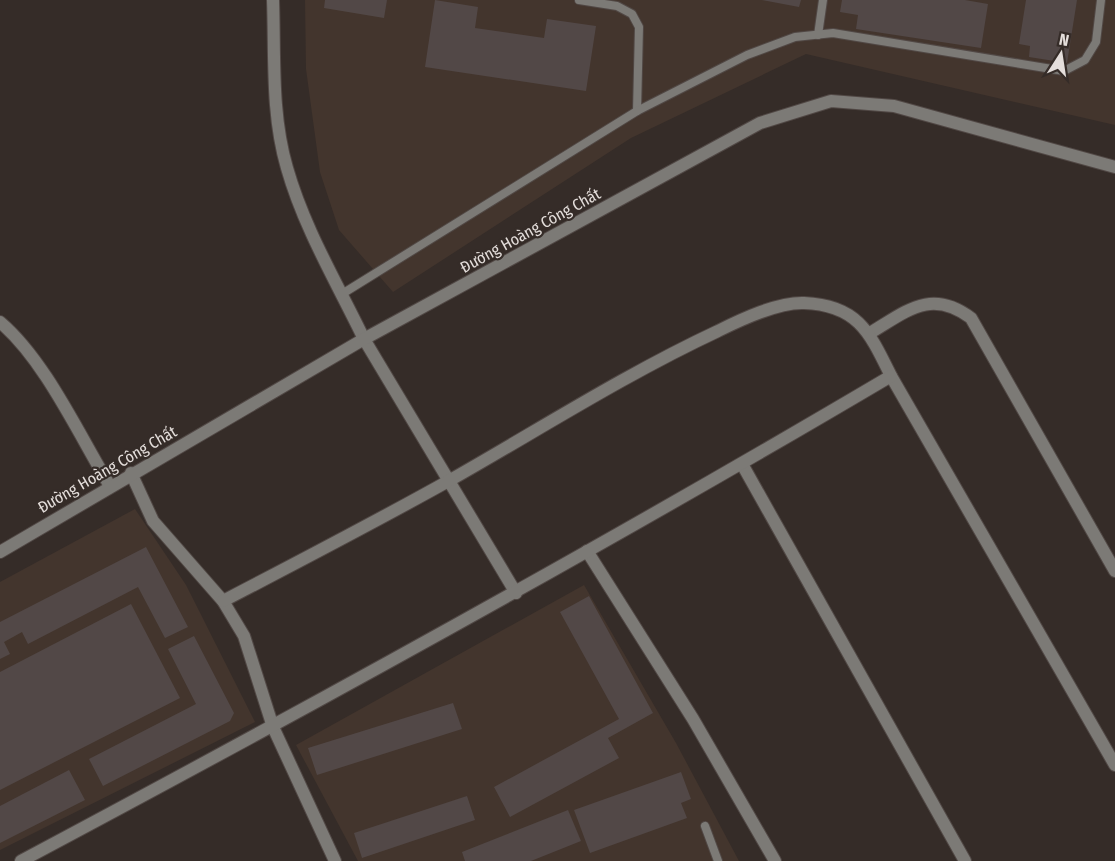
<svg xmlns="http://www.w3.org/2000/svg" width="1115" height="861" font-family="'Fira Sans Condensed',sans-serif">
<rect width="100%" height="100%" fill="#352c28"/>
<g fill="#43352d">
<polygon points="305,0 1115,0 1115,125 806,54 631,138 393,292 339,230 320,172 306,69"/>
<polygon points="135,509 186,585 255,722 0,850 0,582"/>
<polygon points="584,585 676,743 739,861 358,861 296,745"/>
</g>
<g fill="#524847">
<polygon points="325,0 387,0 384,18 324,8"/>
<polygon points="435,0 478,7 475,28 544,38 547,19 596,26 586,91 425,67"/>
<polygon points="762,0 801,0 799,7"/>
<polygon points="842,0 965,0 988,4 981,48 856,29 858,15 840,12"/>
<polygon points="1026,0 1077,0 1067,63 1029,57 1030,46 1019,44"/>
<polygon points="146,547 188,627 165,638 138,587 28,644 22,632 4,642 10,654 0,659 0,622"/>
<polygon points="589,596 653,713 608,738 619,758 510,817 494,787 619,719 560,612"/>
<polygon points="131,604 180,698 0,790 0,672"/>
<polygon points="194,636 234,713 230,721 103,786 89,759 196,704 168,649"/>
<polygon points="453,703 462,729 317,775 308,748"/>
<polygon points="69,770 85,800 0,843 0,806"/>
<polygon points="681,772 691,799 681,803 687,818 590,853 574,810"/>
<polygon points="467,796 475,820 362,858 354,833"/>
<polygon points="568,810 581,841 531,861 465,861 462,852"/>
</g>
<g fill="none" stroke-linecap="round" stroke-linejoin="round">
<defs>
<g id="service">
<polyline points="579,0 617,6 632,14 639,27 637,111"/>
<polyline points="818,35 823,0"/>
<polyline points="342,294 637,111 747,55 795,37 833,33 1064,71 1085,60 1096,42 1101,0"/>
<polyline points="705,826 718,861"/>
</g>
<g id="minor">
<path d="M 0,322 C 45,360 79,435 110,486"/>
<path d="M 870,333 C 907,311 931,288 971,318 L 1115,571"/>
<polyline points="364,339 516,593"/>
<polyline points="742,464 965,861"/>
<polyline points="131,473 153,521 223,601 244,636 273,727 335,861"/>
<polyline points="587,551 693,719 775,861"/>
<path d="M 223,601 C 300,561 377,521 452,479 C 540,429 626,374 718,331 C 742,319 778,302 804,303 C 858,305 870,333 891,376 L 1115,765"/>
<path d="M 21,861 C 314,705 605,545 891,376"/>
</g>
<g id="tertiary">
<path d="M 273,0 C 275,56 271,114 287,168 C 304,228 337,283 364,339"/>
<polyline points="0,552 364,339 760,123 831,101 894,106 1115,167"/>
</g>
</defs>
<use href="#service" stroke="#514845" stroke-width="10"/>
<use href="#minor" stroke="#514845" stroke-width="14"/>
<use href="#tertiary" stroke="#514845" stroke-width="14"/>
<use href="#service" stroke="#7c7a76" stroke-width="8"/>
<use href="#minor" stroke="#7c7a76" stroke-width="12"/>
<use href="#tertiary" stroke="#7c7a76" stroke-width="12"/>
</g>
<g text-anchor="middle" stroke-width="4.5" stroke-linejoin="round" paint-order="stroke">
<g font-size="16" fill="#e4dedb" stroke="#352c28">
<text transform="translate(530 230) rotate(-29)" y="6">Đường Hoàng Công Chất</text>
<text transform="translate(107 469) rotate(-30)" y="6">Đường Hoàng Công Chất</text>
</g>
</g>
<g transform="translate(1061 54) rotate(12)" stroke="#352c28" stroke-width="4.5" paint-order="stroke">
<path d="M0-4.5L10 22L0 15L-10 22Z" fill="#e4dedb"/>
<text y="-9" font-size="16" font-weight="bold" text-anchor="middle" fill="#e4dedb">N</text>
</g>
</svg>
